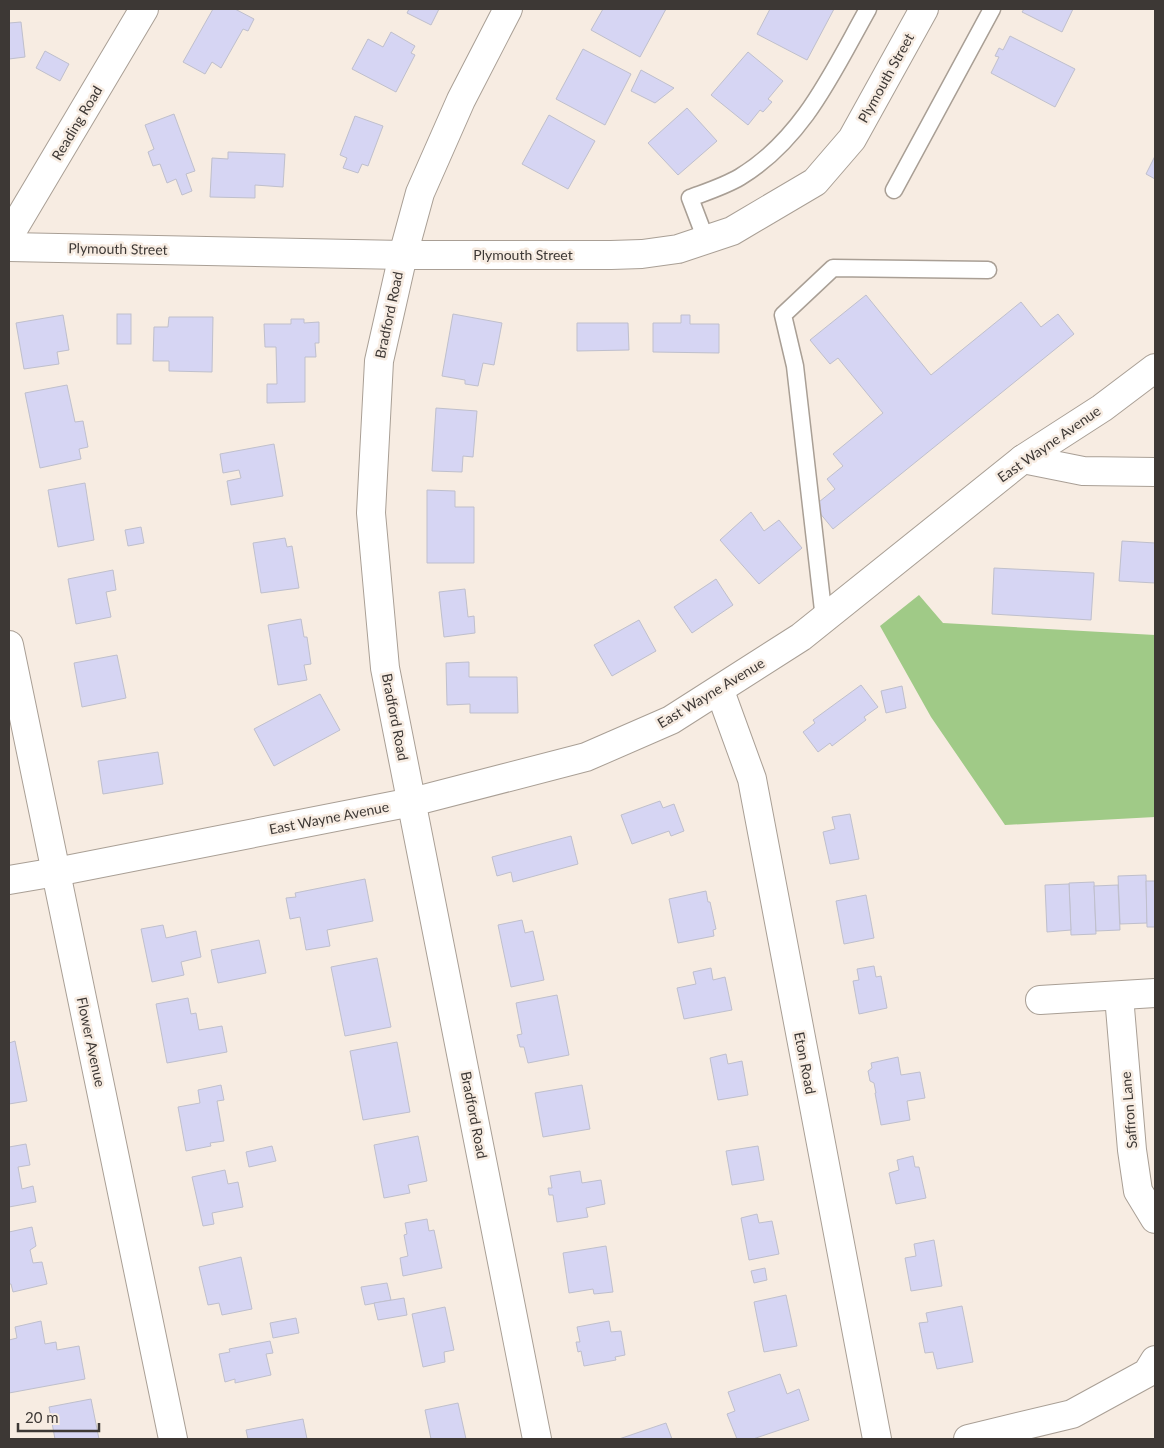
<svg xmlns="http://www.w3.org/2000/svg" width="1164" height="1448" font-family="Lato,sans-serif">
<rect width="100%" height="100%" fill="#f7ece2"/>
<polygon fill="#a0ca87" points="919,595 943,623 1155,635 1155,817 1005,825 931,717 880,626"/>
<g fill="#d6d5f3" stroke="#bfbfcc">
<polygon points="213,9 235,9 254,19 248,31 243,29 221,68 212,62 205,74 183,62"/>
<polygon points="409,9 439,9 431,25 407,13"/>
<polygon points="603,9 666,9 640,57 591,30"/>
<polygon points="770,9 834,9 807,60 757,34"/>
<polygon points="1024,9 1073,9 1062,32 1022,12"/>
<polygon points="21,22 25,57 9,59 9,23"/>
<polygon points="391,32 415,46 411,53 415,55 396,92 352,69 368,39 383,47"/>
<polygon points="1010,36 1075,69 1055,107 991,73 999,57 995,56 999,48 1003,50"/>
<polygon points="583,49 631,74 605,125 556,99"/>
<polygon points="45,51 69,64 60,81 36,68"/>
<polygon points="748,52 783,81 768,99 772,102 763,112 760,110 748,125 711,95"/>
<polygon points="641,70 674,88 655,103 631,91"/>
<polygon points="687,108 717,141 678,175 648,143"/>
<polygon points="174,114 195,171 186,174 192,191 182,195 176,179 167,183 160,164 153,166 148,152 154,149 145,125"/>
<polygon points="549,115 595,141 568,189 522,164"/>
<polygon points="355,116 383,126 368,166 362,164 358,173 343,168 347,158 340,155"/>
<polygon points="228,152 285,154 283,187 255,185 255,198 210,197 212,158 228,159"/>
<polygon points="1155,156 1155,179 1146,174"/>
<polygon points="866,295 931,375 1021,302 1041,327 1058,314 1074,334 833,529 814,506 835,489 827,479 843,466 833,454 883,413 838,358 830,364 810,340"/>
<rect x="117" y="314" width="14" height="30"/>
<polygon points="453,314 502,323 494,365 483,363 478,386 465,384 465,380 442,376"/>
<polygon points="63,315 69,350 57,352 59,364 24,369 16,323"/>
<polygon points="681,315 690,315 690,324 719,324 719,353 653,352 653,323 681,323"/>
<polygon points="169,317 213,317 212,372 169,371 169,361 153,361 154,327 168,327"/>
<polygon points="291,319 304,319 304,323 319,322 319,343 315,343 316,357 305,357 305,402 267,403 267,384 277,384 276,347 265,347 264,324 291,324"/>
<polygon points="577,323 628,323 629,350 577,351"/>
<polygon points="67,385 75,422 83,421 88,447 79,449 81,459 40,468 25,393"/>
<polygon points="436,408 477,411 473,457 463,456 462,472 432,471"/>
<polygon points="274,444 283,496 231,505 227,481 241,478 239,470 223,473 220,454"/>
<polygon points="85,483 94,540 58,547 48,490"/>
<polygon points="427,490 455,491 455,507 474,507 474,563 427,563"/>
<polygon points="751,512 764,531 779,520 802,548 759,584 720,540"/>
<polygon points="141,527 144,543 128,546 125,530"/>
<polygon points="285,538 287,547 292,546 299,588 261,593 253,543"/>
<polygon points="1122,541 1155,543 1155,583 1119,581"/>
<polygon points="994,568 1094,573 1091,620 992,614"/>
<polygon points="113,570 116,590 106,592 111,617 76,624 68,579"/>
<polygon points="716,579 733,605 692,633 674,607"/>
<polygon points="465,589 468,617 474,616 475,633 444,637 439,592"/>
<polygon points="301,619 304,637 307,637 311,664 304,665 307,680 278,685 268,625"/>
<polygon points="639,620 656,651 612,676 594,645"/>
<polygon points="117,655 126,698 82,707 74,663"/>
<polygon points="469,662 469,677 517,677 518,713 470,713 470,704 447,705 446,663"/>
<polygon points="861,685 878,707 864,717 866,720 832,746 830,743 818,752 803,732 815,723 813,720"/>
<polygon points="902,686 906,708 886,713 881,691"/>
<polygon points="320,694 340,730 274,766 254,729"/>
<polygon points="158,752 163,784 103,794 98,761"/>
<polygon points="660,801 663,808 674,804 684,831 671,836 669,831 632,844 621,815"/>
<polygon points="850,814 859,859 830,864 823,832 835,829 832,817"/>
<polygon points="571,836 578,864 513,882 511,872 497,876 492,857"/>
<polygon points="1146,875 1147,923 1120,924 1118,876"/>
<polygon points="365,879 373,921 327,930 330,946 306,950 300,917 290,919 286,898 296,897 295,893"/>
<polygon points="1146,881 1155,881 1155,927 1147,927"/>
<polygon points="1094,882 1096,934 1071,935 1069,883"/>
<polygon points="1069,884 1071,930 1047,932 1045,885"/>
<polygon points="1118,885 1120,930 1096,931 1094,886"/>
<polygon points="706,891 708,902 710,902 716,929 713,930 714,936 678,943 669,899"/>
<polygon points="866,895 874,938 844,944 836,901"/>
<polygon points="522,920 525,933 533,931 544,980 511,987 498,925"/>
<polygon points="163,925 166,938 196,931 201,957 181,962 184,975 152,982 141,929"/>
<polygon points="259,940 266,973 218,983 211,950"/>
<polygon points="377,958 391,1027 345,1036 331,967"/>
<polygon points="874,966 876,977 881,976 887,1008 859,1014 853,981 859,980 857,969"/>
<polygon points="711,968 713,980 725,977 732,1010 684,1019 677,988 696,984 693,972"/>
<polygon points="557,995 569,1055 528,1063 524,1047 520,1047 517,1035 522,1034 516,1003"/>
<polygon points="188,998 191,1014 196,1013 199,1030 222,1026 227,1052 167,1063 156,1004"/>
<polygon points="15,1041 27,1101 9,1104 9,1043"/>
<polygon points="397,1042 410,1112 363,1120 350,1051"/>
<polygon points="726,1054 728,1064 742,1061 748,1095 718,1100 710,1058"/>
<polygon points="898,1057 901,1075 920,1072 925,1098 907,1101 910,1120 881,1125 875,1093 876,1093 874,1083 870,1081 868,1071 872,1068 871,1063"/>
<polygon points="221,1085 224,1100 217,1101 224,1141 210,1143 211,1146 186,1151 178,1107 200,1103 198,1090"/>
<polygon points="582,1085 590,1129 543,1137 535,1093"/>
<polygon points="418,1136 427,1181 408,1185 410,1193 384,1198 374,1145"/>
<polygon points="26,1144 30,1165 18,1167 22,1189 33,1186 36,1202 9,1207 9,1147"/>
<polygon points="272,1146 276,1161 249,1167 246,1152"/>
<polygon points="758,1146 764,1180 732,1185 726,1151"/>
<polygon points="913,1156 915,1167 919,1167 926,1198 896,1204 889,1173 899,1170 897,1160"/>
<polygon points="225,1170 228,1184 238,1182 243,1207 212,1213 214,1224 203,1226 192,1177"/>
<polygon points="580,1171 582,1183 601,1180 605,1204 586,1208 588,1217 557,1222 553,1195 549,1195 548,1188 552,1188 550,1176"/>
<polygon points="757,1214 759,1223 772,1221 779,1254 749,1260 741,1218"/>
<polygon points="427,1219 429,1231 434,1230 442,1268 403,1276 400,1258 408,1256 404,1235 407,1234 405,1223"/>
<polygon points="32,1227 36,1246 30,1250 33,1263 42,1262 47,1284 13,1292 11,1284 9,1284 9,1232"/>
<polygon points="934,1240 942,1286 911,1291 905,1258 916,1256 914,1244"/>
<polygon points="606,1246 613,1292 594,1294 593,1289 569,1293 563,1253"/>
<polygon points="241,1257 252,1309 222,1315 219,1303 208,1305 199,1267"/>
<polygon points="765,1268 767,1280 754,1283 751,1271"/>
<polygon points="387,1283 391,1300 365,1305 361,1287"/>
<polygon points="786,1295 797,1346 764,1352 754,1302"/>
<polygon points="404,1298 407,1315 378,1320 374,1303"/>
<polygon points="962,1306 973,1362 937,1369 933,1352 925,1353 919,1323 928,1322 926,1313"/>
<polygon points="445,1307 454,1350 444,1352 445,1362 423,1367 412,1314"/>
<polygon points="296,1318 299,1333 273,1338 270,1323"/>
<polygon points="41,1321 45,1344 56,1342 57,1350 79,1346 85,1379 9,1393 9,1340 17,1338 15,1327"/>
<polygon points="609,1321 611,1332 621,1331 625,1355 615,1357 616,1360 584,1366 581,1351 578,1352 576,1342 580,1342 577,1327"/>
<polygon points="270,1341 273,1353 266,1354 271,1375 235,1383 235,1379 225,1382 219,1354 230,1352 229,1349"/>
<polygon points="780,1374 787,1394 799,1389 809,1420 753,1439 737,1439 727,1414 735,1411 728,1392"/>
<polygon points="91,1399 99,1439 55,1439 49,1407"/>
<polygon points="458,1403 466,1439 431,1439 425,1410"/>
<polygon points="303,1419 307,1439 248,1439 246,1430"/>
<polygon points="666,1423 672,1439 619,1439"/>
</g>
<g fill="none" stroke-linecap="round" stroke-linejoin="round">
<defs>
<g id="service">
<polyline points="894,190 992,9"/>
<path d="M 706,240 L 690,198 C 706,192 725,186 740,177 C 804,138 833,71 868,9"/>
<polyline points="824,619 795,366 783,315 833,268 988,270"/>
</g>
<g id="minor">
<polyline points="508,9 461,100 420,193 403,255 379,361 371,513 385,668 537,1439"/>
<polyline points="9,236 144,9"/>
<polyline points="9,247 403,255 611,255 642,254 678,249 732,231 815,182 852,139 924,9"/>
<polyline points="1023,459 1083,471 1155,472"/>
<polyline points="720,691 752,779 877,1439"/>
<polyline points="9,880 56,872"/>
<polyline points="1119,996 1132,1150 1138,1191 1155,1219"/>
<polyline points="1040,1000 1155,993"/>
<polyline points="968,1439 1072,1414 1147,1373 1155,1360"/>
</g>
<g id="tertiary">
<polyline points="9,645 173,1439"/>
<polyline points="56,872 412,802 586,757 671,720 801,637 1023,459 1102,408 1155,368"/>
</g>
</defs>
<use href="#service" stroke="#a99f95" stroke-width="19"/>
<use href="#minor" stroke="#a99f95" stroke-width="30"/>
<use href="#tertiary" stroke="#a99f95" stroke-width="30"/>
<use href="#service" stroke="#fff" stroke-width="16"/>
<use href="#minor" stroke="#fff" stroke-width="28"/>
<use href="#tertiary" stroke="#fff" stroke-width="28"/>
</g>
<g text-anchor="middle" stroke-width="5" stroke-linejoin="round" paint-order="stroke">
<g font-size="14" fill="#3d3835" stroke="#f7ece2">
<text transform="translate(886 78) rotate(-61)" y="5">Plymouth Street</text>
<text transform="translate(77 123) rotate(-59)" y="5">Reading Road</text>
<text transform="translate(118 249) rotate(1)" y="5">Plymouth Street</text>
<text x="523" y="260">Plymouth Street</text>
<text transform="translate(389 315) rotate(-78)" y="5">Bradford Road</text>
<text transform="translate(1049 444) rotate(-35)" y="5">East Wayne Avenue</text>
<text transform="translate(711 693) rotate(-31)" y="5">East Wayne Avenue</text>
<text transform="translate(395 717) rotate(79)" y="5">Bradford Road</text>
<text transform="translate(329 818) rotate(-11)" y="5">East Wayne Avenue</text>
<text transform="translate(91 1042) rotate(78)" y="5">Flower Avenue</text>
<text transform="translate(805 1063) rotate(79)" y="5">Eton Road</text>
<text transform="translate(1129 1110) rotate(-95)" y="5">Saffron Lane</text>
<text transform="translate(474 1115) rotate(79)" y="5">Bradford Road</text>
</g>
</g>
<rect width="1164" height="1448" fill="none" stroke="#3d3835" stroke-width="20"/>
<path d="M18 1423v8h81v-8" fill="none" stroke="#3d3835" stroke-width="2.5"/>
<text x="25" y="1423" font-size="15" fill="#3d3835" stroke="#f7ece2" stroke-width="4" paint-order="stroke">20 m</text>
</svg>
